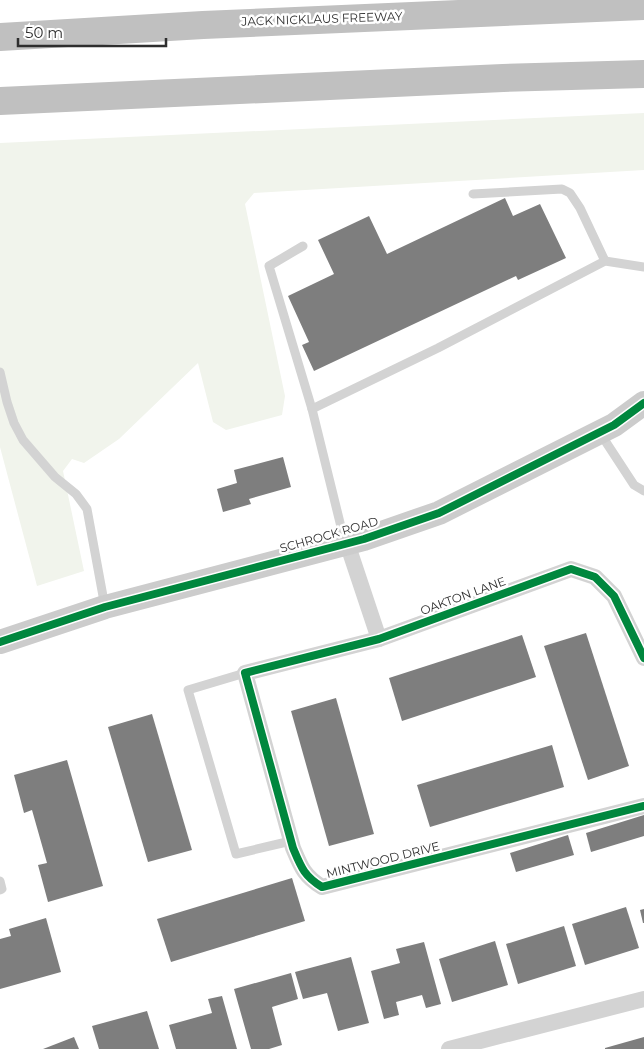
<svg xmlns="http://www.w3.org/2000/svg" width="644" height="1049" font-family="Montserrat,sans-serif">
<rect width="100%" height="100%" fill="#fff"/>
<polygon fill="#f1f4ec" points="644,113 644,170 254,193 245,204 285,396 282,415 226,430 213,422 198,363 119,439 84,463 72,459 63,471 84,571 37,586 0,447 0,143"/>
<g fill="#7e7e7e">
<polygon points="505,198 513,216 540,204 566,258 518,280 516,276 314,371 302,345 309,342 288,296 334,274 318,240 369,216 387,254"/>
<polygon points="283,457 291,487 249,499 251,504 223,512 217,489 237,483 234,470"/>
<polygon points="586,633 629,766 588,780 544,646"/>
<polygon points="522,635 536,677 402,721 389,678"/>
<polygon points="336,698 374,834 329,846 291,711"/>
<polygon points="152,714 192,850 148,862 108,727"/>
<polygon points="552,745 564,787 430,827 417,785"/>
<polygon points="67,760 103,886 48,902 38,865 47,863 32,810 24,813 14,775"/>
<polygon points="644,815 644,836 591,852 586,833"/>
<polygon points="568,835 574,855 516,872 510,853"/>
<polygon points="292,878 305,921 171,962 157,919"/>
<polygon points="626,907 639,948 585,965 572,924"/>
<polygon points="644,909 644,923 643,923 640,910"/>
<polygon points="46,918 61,972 0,989 0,939 11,936 9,929"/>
<polygon points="564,926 576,966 518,984 506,944"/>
<polygon points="495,941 508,985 452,1002 439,959"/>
<polygon points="424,942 441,1004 426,1008 422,995 396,1002 399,1015 384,1019 371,971 400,963 396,949"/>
<polygon points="351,957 369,1023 338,1031 327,993 303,999 295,972"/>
<polygon points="291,973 298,999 272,1007 282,1045 269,1049 251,1049 234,989"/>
<polygon points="222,996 237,1049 176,1049 169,1025 212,1013 208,999"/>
<polygon points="147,1011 159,1049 99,1049 92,1026"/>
<polygon points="74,1037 79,1049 43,1049"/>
<polygon points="644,1037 644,1049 605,1049 605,1048"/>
</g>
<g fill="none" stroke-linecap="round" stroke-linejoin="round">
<g stroke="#d3d3d3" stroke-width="9">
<polyline points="473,194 562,189 570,193 580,208 605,261"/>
<polyline points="303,246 269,266 312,409"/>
<polyline points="0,372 7,402 14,423 23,440 55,477 76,494 87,509 105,607"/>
<polyline points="600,433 634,485 644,491"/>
<polyline points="345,543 312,409 438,348 605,261 644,267"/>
<polyline points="245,673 188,690 236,854 291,841"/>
<polyline points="0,881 2,889 0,890"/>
</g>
<g stroke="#d3d3d3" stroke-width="16">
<polyline points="347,543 379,639"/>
<path d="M 644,658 L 614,596 L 595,577 L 571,569 L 379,639 L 245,673 L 293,848 C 301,867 304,876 322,887 L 644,806"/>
<polyline points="449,1049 644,999"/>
</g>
<polyline stroke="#ccc" stroke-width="24" points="0,642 105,607 364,539 439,513 614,425 644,403"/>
<g stroke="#c0c0c0" stroke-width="28">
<polyline points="0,37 203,25 644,6"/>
<polyline points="0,101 503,78 644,74"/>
</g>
<defs>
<g id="cycleway">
<polyline points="0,642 105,607 364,539 439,513 614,425 644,403"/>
<path d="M 644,658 L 614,596 L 595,577 L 571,569 L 379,639 L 245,673 L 293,848 C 301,867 304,876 322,887 L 644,806"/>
</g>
</defs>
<use href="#cycleway" stroke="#fff" stroke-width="11"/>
<use href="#cycleway" stroke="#00873e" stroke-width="8"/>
</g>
<g text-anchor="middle" stroke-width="5" stroke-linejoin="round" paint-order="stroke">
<g font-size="12" fill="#2e2e2e" stroke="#fff">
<text transform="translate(322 19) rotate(-2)" y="4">JACK NICKLAUS FREEWAY</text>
<text transform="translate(329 535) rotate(-16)" y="4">SCHROCK ROAD</text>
<text transform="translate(463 596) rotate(-20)" y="4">OAKTON LANE</text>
<text transform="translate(383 860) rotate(-14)" y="4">MINTWOOD DRIVE</text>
</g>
</g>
<path d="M18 38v8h148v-8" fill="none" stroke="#2e2e2e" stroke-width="2.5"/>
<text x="25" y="38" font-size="15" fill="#2e2e2e" stroke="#ffffff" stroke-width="4" paint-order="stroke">50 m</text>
</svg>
